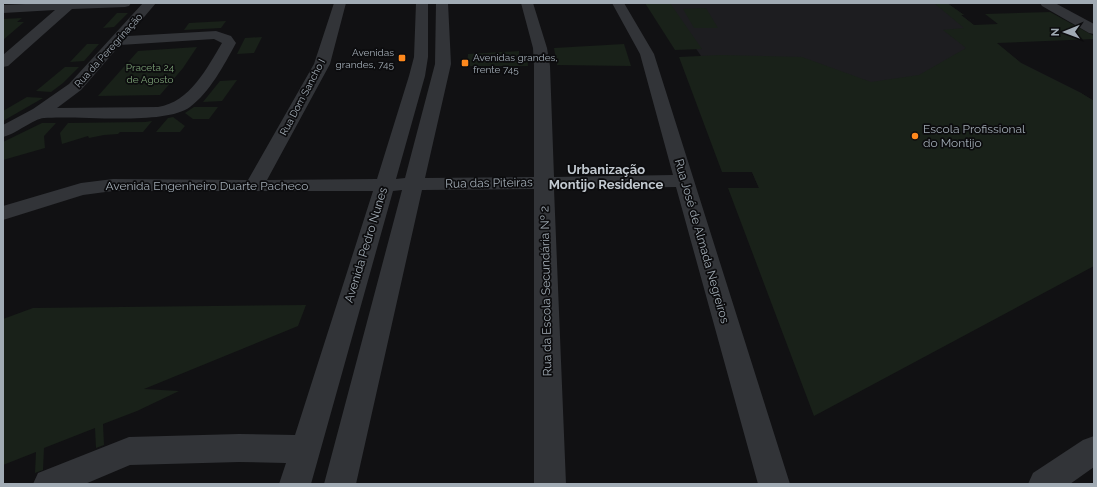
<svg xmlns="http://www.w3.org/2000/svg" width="1097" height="487" font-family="Raleway,sans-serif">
<rect width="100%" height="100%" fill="#111113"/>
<polygon fill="#1d1d20" points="665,3 947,3 964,15 961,15 1021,63 1081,93 1094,101 759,188 701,56"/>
<g fill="#192119">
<polygon points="645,3 670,3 702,49 675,50"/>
<polygon points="934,3 947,3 964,15 961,15 974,25 998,24 985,14 1050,12 1094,36 1094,39 997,43 1021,63 1081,93 1094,101 1094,266 814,416 728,188 759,188 752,172 722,172 679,57 720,55 802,57 871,82 919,75 966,48 943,30 964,28"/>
<polygon points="706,8 718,28 694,28 683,9"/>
<polygon points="117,13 128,13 114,27 103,28"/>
<polygon points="22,18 17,22 24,22 3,40 3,19"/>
<polygon points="226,21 221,28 184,30 189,23"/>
<polygon points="262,37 254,53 237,54 245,38"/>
<polygon points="87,44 99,44 84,61 70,62"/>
<polygon points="624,44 631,66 557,65 554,48"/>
<polygon points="197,47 183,68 160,95 98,96 138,51"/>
<polygon points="519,51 519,55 527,55 528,66 467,66 468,54"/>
<polygon points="65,67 79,67 63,83 51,92 36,91"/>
<polygon points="237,80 222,101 203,102 220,81"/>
<polygon points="27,97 43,98 3,121 3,111"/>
<polygon points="194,107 218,107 209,119 193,119 185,113"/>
<polygon points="173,117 185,126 180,132 156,132 168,118"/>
<polygon points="152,121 143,132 120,132 118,134 104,135 89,138 88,136 62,144 60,133 68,123 145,122"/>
<polygon points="42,123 56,123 44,136 45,148 3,160 3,142"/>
<polygon points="306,305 298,326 144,389 179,391 137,411 103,424 104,445 96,448 95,428 44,448 43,470 35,473 36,452 3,465 3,319 33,308"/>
</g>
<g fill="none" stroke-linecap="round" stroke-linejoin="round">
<g fill="#323438" fill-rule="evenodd">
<polygon points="47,3 131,3 129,6 125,7 72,9 8,66 3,67 3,55 55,10 3,13 3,5"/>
<path d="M 143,3 L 156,3 L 128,36 L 216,31 L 231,36 L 236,43 C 224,65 210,92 190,107 C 164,126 79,115 44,118 C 33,119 16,134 3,137 L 3,125 L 33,109 L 69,84 ZM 214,39 L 222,43 C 207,68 190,102 158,107 L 57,108 L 81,90 L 120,45 Z"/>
<polygon points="334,3 346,3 330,64 267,180 377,179 409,76 414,57 416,3 428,3 428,57 425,76 396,179 405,178 435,64 436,3 448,3 451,64 425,178 534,177 534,66 533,48 521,3 533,3 547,48 550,66 554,177 673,175 640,54 612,3 624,3 654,54 790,484 758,484 676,187 554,189 566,484 534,484 534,189 422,190 356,484 324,484 402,190 393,191 311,484 279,484 286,463 239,462 130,465 85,484 33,484 38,473 129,437 239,434 295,435 373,191 113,191 83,195 3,220 3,206 81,183 113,179 248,180 314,64"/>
<polygon points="1040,3 1055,3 1094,24 1094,34 1089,33 1042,6"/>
<polygon points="1094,436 1094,467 1070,484 1028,484 1033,473 1083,440"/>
</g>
</g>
<g fill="#fe881d" stroke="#0c0c0e" stroke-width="1.5">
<rect x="398" y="54" width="8" height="8" rx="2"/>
<rect x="461" y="59" width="8" height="8" rx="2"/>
<circle cx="915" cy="136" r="4"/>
</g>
<g text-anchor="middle" stroke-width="3.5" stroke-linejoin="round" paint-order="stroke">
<g font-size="10" fill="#a1abb4" stroke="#0c0c0e">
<text transform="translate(108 50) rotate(-48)" y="4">Rua da Peregrinação</text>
<text transform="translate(302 97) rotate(-62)" y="4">Rua Dom Sancho I</text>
</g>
<g font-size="10" fill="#a1abb4" stroke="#0c0c0e" text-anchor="end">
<text x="394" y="56">Avenidas<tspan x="394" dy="12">grandes, 745</tspan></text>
<text x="473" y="61" text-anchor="start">Avenidas grandes,<tspan x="473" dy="12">frente 745</tspan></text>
</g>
<g font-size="10" fill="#7ca176" stroke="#0c0c0e">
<text x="150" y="71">Praceta 24<tspan x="150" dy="12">de Agosto</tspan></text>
</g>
<g font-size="12" fill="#a1abb4" stroke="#0c0c0e" text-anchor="start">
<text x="923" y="133">Escola Profissional<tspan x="923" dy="14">do Montijo</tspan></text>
</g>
<g font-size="12" fill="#a1abb4" stroke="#0c0c0e">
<text transform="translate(489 183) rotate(-1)" y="4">Rua das Piteiras</text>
<text x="207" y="190">Avenida Engenheiro Duarte Pacheco</text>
<text transform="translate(702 241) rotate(74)" y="4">Rua José de Almada Negreiros</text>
<text transform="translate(366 245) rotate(-73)" y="4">Avenida Pedro Nunes</text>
<text transform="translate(546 291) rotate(-91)" y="4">Rua da Escola Secundária Nº 2</text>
</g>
<g font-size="13" font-weight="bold" fill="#c2c9d0" stroke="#0c0c0e">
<text x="606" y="174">Urbanização<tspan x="606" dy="15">Montijo Residence</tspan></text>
</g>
</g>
<rect width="1097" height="487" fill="none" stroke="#a1abb4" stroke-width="8"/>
<g transform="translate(1065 32) rotate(269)" stroke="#0c0c0e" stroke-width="3" paint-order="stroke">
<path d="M0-3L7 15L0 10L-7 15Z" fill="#a1abb4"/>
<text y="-6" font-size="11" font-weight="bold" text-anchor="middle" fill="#a1abb4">N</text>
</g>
</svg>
